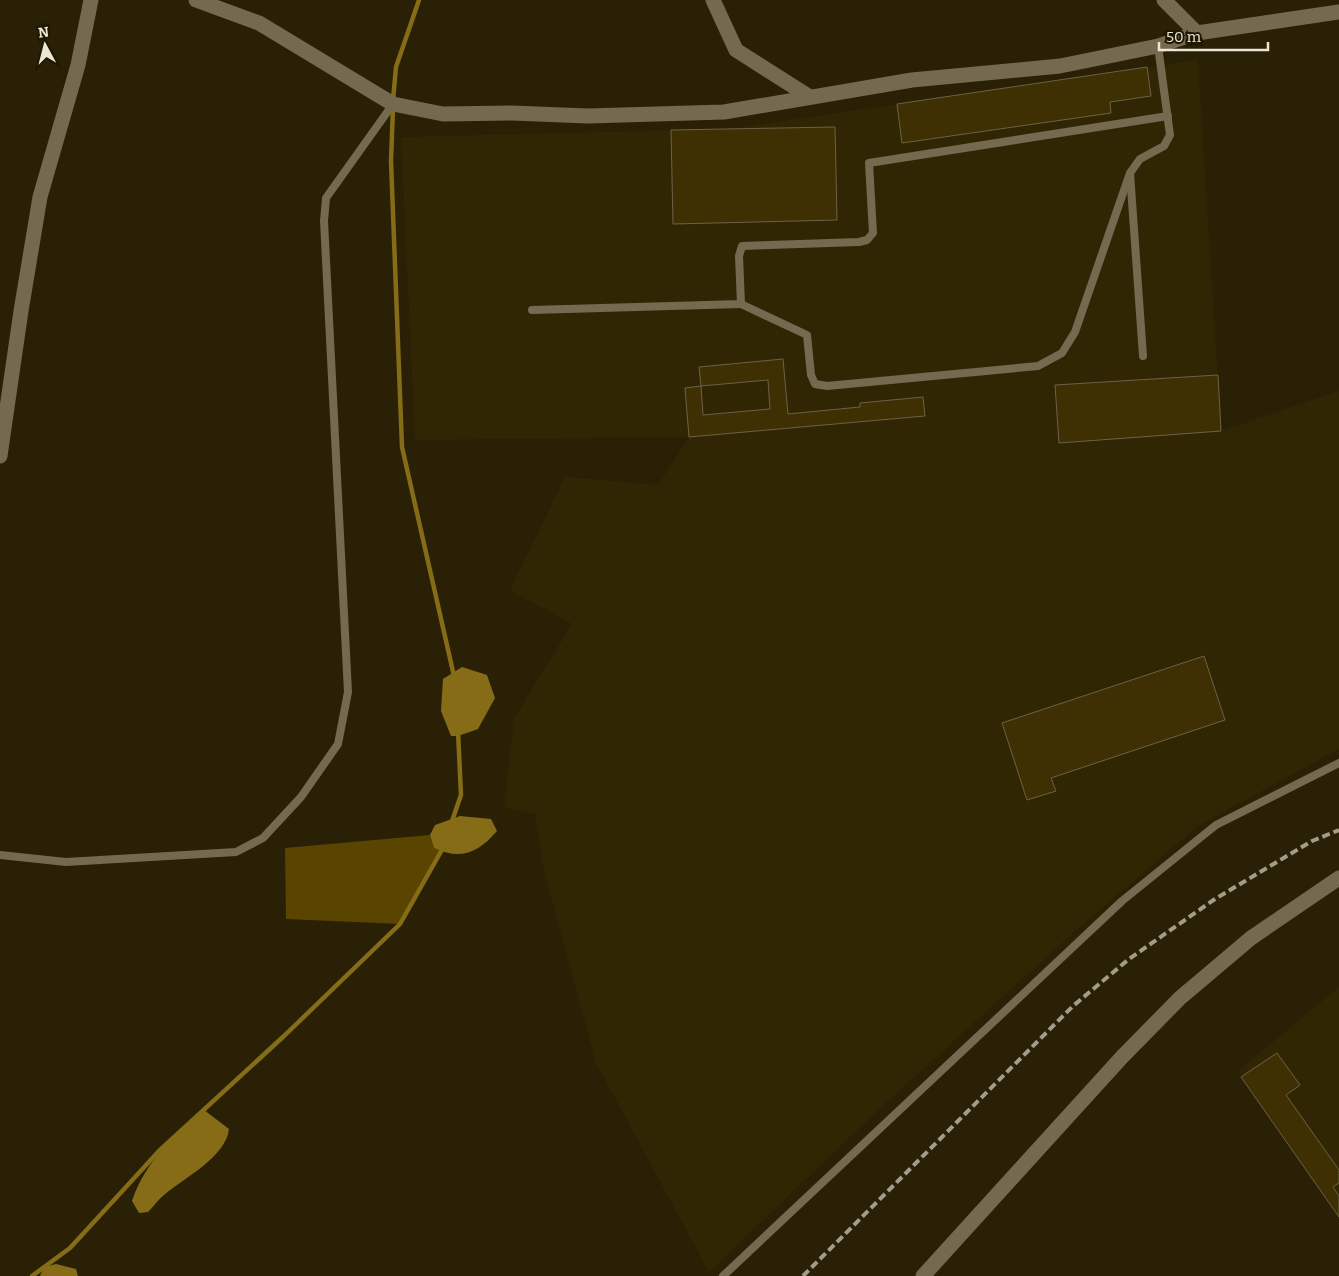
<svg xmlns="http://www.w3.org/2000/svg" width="1339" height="1276" font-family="Bitter,serif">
<rect width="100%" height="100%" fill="#292006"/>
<g fill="#312603">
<polygon points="1198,60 1221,431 1339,391 1339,749 1198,826 1072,934 891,1098 709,1272 596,1063 543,867 535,814 504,807 514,718 572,624 510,590 565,477 658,485 689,437 415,440 401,137 728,129"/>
<polygon points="1339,987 1339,1217 1238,1071"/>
</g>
<polygon fill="#594500" points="430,835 434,848 442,852 400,924 286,919 285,848"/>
<g fill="#866c16">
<polygon points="462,667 487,675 495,698 478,729 458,736 451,736 441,711 443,679"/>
<path d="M 460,816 L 491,819 L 497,831 C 479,852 461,861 434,848 L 430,835 L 435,825 Z"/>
<path d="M 204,1110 L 229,1129 C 226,1157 184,1178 164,1195 C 158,1200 153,1207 148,1212 L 139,1213 L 132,1201 C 146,1160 173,1138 204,1110 Z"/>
<polygon points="56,1264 76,1269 78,1276 40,1276 44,1267"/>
</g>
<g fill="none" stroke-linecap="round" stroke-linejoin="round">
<g stroke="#866c16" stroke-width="4.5">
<polyline points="393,100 396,67 419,0"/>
<polyline points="393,108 391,161 402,447 454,676"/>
<polyline points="451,824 461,795 458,731"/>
<polyline points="32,1276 70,1248 159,1151 284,1036 400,924 443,848"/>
</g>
</g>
<g fill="#3e3003" stroke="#6c6247" fill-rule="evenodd">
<polygon points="1147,67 1151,96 1110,102 1111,113 902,143 897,104"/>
<polygon points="835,127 837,220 673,224 671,130"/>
<path d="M 783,359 L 788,414 L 860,407 L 860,403 L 923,397 L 925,416 L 689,437 L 685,388 L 701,386 L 699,367 ZM 768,380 L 770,409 L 703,415 L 701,386 Z"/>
<polygon points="1218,375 1221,431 1059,443 1055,385"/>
<polygon points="1204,656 1225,720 1051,778 1056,791 1027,800 1002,723"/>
<polygon points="1277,1053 1300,1085 1286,1095 1339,1170 1339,1183 1333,1187 1339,1196 1339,1217 1241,1077"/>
</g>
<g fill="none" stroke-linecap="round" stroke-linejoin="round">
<g stroke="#756a4f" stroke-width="8">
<polyline points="741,304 807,335 811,375 815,384 827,386 1038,366 1062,353 1075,332 1130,173"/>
<polyline points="532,310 741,304 739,256 742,246 859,242 867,240 873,233 869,163 1168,116"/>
<polyline points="1143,356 1130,173 1140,159 1164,146 1170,135 1158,46"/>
<polyline points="0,855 66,862 236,852 263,838 301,797 338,744 348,692 324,221 326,198 393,104"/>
<polyline points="723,1276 1122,901 1216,825 1339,763"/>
</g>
<g stroke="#756a4f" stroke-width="15">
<polyline points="196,0 259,23 393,104 443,114 512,113 588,116 724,112 912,80 1060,66 1158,46 1197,33 1339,12"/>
<polyline points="713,0 736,50 810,97"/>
<polyline points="1164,0 1197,33"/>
<polyline points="0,456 21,311 40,197 78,65 91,0"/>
</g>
<polyline stroke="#756a4f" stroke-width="15" points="923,1276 1122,1057 1180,998 1251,938 1339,878"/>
<polyline stroke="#a29c89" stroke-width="4" stroke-dasharray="8 4" stroke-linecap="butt" points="803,1276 1073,1006 1129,959 1215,899 1312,841 1339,830"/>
</g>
<g transform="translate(45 45) rotate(353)" stroke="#1f1700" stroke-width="4" paint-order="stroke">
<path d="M0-4L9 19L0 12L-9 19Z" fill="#ebe6d7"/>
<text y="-8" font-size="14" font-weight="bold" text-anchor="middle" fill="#ebe6d7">N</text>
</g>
<path d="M1159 42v8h109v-8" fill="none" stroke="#ebe6d7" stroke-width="2.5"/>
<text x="1166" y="42" font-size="15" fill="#ebe6d7" stroke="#1f1700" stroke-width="4" paint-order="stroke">50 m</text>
</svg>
